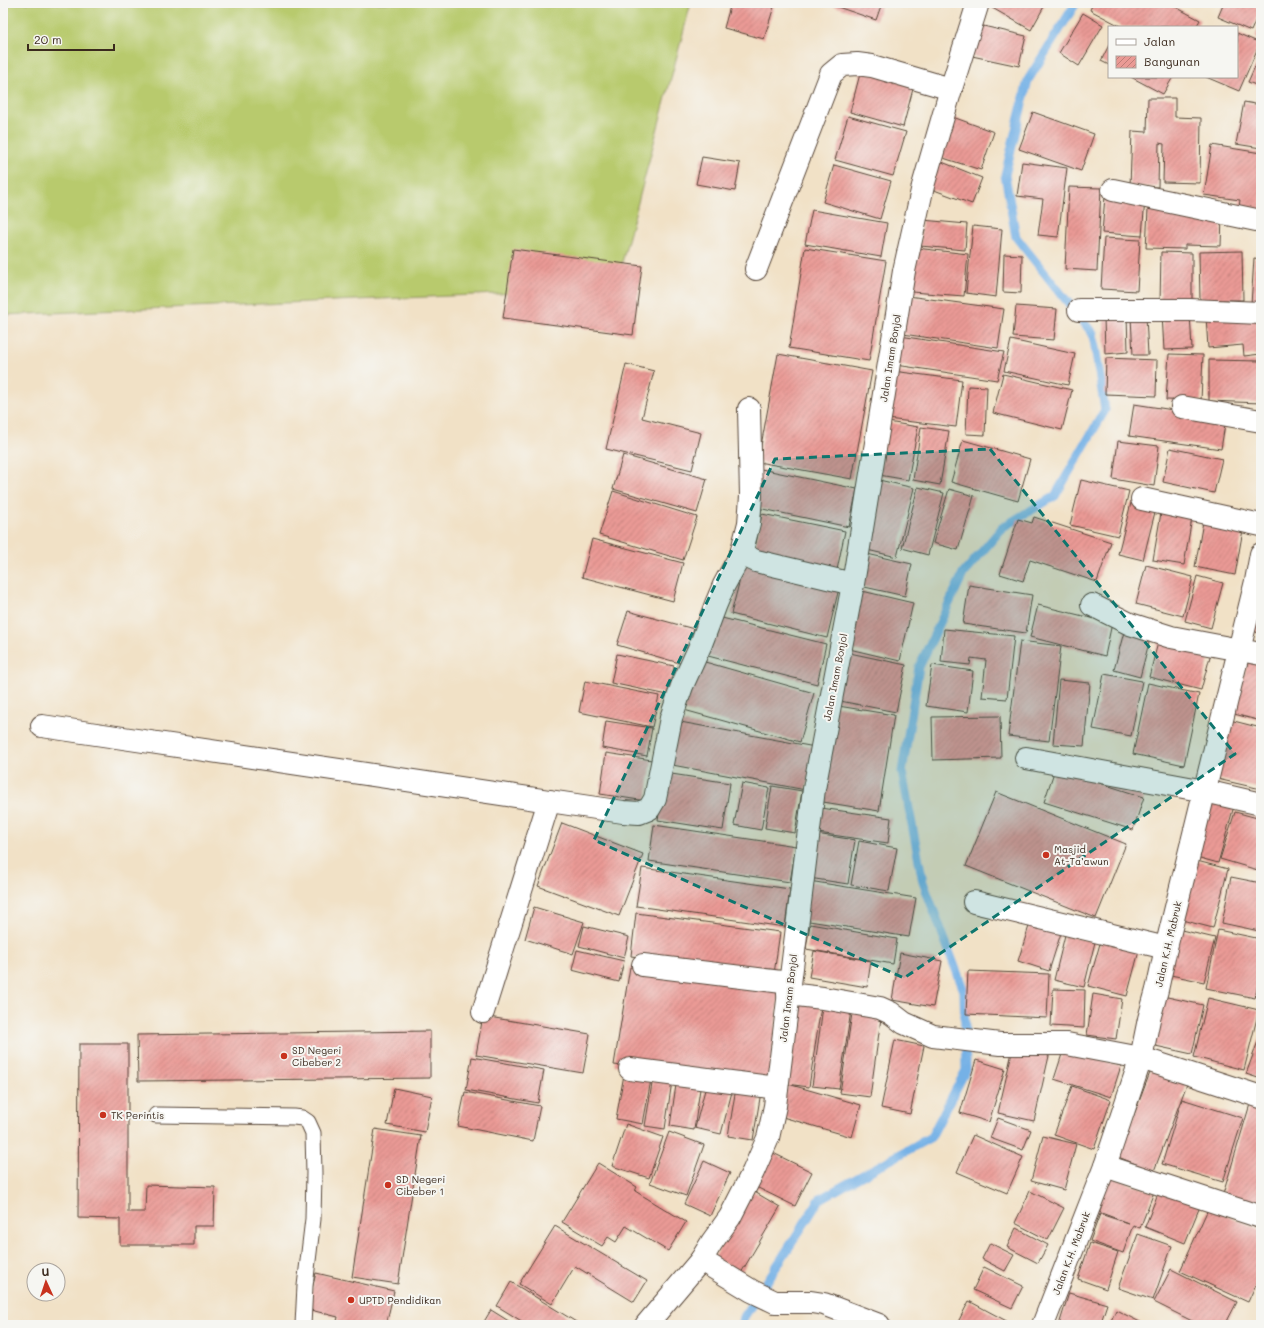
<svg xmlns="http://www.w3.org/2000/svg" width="1264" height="1328" font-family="Mali,sans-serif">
<defs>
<pattern id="building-hatch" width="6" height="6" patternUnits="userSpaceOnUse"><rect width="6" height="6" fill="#ea9a95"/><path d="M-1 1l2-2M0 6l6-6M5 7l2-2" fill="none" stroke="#bf7e79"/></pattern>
</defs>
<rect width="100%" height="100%" fill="#f6f6f2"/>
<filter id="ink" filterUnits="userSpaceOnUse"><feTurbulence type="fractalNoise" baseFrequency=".025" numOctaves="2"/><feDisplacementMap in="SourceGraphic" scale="8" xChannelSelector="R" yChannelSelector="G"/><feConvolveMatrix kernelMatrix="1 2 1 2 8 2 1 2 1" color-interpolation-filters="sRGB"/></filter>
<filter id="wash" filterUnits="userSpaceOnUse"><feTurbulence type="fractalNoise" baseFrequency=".012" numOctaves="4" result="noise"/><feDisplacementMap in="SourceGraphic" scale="16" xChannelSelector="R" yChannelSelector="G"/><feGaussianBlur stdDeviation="0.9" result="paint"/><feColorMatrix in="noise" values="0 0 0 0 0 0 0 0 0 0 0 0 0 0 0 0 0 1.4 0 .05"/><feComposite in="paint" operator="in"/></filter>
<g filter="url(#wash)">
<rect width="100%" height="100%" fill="#f1e1c6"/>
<polygon fill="#b8ca6d" stroke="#7a7a46" points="3,3 691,3 615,289 3,315"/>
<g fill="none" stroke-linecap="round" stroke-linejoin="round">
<polyline stroke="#74b1e6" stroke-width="9" points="741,1325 744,1317 820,1199 931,1137 966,1070 964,991 923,882 902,772 919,667 963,574 1003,527 1055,496 1105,410 1093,334 1016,237 1005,175 1028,80 1076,3"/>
</g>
<g id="blocks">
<g fill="url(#building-hatch)">
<polygon points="731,3 775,3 764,39 724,28"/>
<polygon points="826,3 882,3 876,20"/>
<polygon points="987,3 1046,3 1031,30 987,5"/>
<polygon points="1093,3 1168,3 1200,20 1196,27 1122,27 1090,10"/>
<polygon points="1224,3 1249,3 1261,8 1251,31 1218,17"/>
<polygon points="1083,13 1103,25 1079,66 1059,53"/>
<polygon points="1261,23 1261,40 1255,37"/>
<polygon points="979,25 1026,36 1019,66 972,56"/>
<polygon points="1237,33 1260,43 1239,91 1206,77 1237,77"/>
<polygon points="1109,45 1109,65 1101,61"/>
<polygon points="1261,53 1261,87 1248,82"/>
<polygon points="861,70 914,85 903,127 850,112"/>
<polygon points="1131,77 1173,77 1163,94"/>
<polygon points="1148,98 1175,98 1175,117 1201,118 1200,183 1163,182 1164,144 1159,143 1158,187 1130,186 1132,131 1147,132"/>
<polygon points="1244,102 1261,105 1261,148 1236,144"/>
<polygon points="1033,112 1094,134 1081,171 1019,149"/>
<polygon points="848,116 906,132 893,176 835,160"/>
<polygon points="950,116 994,132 981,170 937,156"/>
<polygon points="1212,145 1261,153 1261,217 1238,212 1240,200 1204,195"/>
<polygon points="702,157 740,163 735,191 696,184"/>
<polygon points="937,160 982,178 972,204 926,187"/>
<polygon points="1022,162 1067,168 1058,237 1038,235 1043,199 1017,196"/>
<polygon points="834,165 891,181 880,219 823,202"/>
<polygon points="1069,187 1101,188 1097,271 1065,269"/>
<polygon points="1105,196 1145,199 1142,236 1102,233"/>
<polygon points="1148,209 1187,210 1222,215 1221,246 1185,245 1185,249 1146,248"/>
<polygon points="812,210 887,223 881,257 805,244"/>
<polygon points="922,220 967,224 965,250 920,246"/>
<polygon points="973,226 1002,229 996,297 966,293"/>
<polygon points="1104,238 1140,240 1137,291 1101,289"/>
<polygon points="805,248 886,261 869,361 789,348"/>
<polygon points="916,248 968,254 964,296 912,292"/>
<polygon points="513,249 642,266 633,335 503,318"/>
<polygon points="1242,251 1243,300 1200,300 1199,252"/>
<polygon points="1161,252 1192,253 1192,303 1160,303"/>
<polygon points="1004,254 1022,255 1021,293 1003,292"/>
<polygon points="1254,258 1261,259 1261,306 1251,305"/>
<polygon points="908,296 1004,309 998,348 903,334"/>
<polygon points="1016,306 1057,309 1054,340 1013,337"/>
<polygon points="1190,313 1192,349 1164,350 1162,314"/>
<polygon points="1127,315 1128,352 1105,354 1104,317"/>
<polygon points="1146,316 1148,355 1133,355 1131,317"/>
<polygon points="1206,316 1259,320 1261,354 1244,356 1243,345 1208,348"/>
<polygon points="900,336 1004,352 997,380 896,365"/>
<polygon points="1011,340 1075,354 1068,385 1004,371"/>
<polygon points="778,354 872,371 852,479 758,462"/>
<polygon points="1169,354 1203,355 1201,401 1166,400"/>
<polygon points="1106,358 1157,360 1156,396 1105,394"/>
<polygon points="1209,360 1261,361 1261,403 1209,401"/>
<polygon points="626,364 654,371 642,418 701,433 692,470 606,449"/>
<polygon points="893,371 962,380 956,427 887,419"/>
<polygon points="1003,374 1072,390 1062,430 993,413"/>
<polygon points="968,386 987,387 985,435 966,434"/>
<polygon points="1134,404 1226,418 1221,449 1129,436"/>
<polygon points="888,422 918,427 908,480 879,475"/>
<polygon points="921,427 949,431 940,485 913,480"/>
<polygon points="963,440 1030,459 1018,501 951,482"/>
<polygon points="1118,441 1159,446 1154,486 1113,479"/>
<polygon points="1170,448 1222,459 1214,493 1163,482"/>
<polygon points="623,455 707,479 697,513 613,489"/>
<polygon points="761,469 857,489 849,527 753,507"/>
<polygon points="879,480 914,488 897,557 863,549"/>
<polygon points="1081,480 1129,491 1118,536 1070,525"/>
<polygon points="918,487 944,493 928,555 902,548"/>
<polygon points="949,489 974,496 958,550 933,543"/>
<polygon points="613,491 697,517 683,560 599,535"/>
<polygon points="1131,503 1156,508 1143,560 1118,554"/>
<polygon points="1162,507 1193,512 1184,565 1153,560"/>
<polygon points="762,514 845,531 837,570 754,553"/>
<polygon points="1204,516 1244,524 1235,575 1195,567"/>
<polygon points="1034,517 1111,542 1097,582 1030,560 1023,581 1000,574 1018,519 1032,523"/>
<polygon points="592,539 683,563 673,601 582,577"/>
<polygon points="867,554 912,564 905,596 860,586"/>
<polygon points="744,564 839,588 827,638 731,614"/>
<polygon points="1146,565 1193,577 1183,616 1136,604"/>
<polygon points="1197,576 1223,583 1211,628 1185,621"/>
<polygon points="969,585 1032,595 1026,633 963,624"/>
<polygon points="858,590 913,603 900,661 845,648"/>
<polygon points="1261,603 1261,634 1246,628"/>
<polygon points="1038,605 1112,623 1105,656 1030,637"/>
<polygon points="628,611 694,629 683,664 617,645"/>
<polygon points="718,617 826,644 817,684 708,656"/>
<polygon points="1126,624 1152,631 1140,677 1114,670"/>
<polygon points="944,629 1014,636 1007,699 982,697 986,660 971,658 970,665 941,662"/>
<polygon points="1160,635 1212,649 1201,690 1149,677"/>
<polygon points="1020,641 1061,646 1049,741 1008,736"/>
<polygon points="845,652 906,665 896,712 835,700"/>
<polygon points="1250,653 1261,656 1261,721 1234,714"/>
<polygon points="617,654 674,666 668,695 611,683"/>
<polygon points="698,660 814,693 800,742 684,710"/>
<polygon points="932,665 973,671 968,712 926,706"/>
<polygon points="1104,674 1142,681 1131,736 1093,729"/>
<polygon points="1059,680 1090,683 1084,746 1053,744"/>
<polygon points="585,681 659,696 652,727 579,712"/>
<polygon points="1148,683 1199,694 1184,765 1133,754"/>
<polygon points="832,705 894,715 879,811 817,801"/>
<polygon points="1000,716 1001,758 933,760 932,717"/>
<polygon points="1226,719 1261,728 1261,789 1213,778"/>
<polygon points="606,721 652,728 647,756 602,748"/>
<polygon points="675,721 815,747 806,790 667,764"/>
<polygon points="606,753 652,760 646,801 600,794"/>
<polygon points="1055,769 1144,797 1133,830 1044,802"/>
<polygon points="665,773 730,783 723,830 658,820"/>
<polygon points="742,783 769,788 761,830 734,825"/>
<polygon points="772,786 802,791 795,833 765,828"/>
<polygon points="996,792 1126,844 1096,918 966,866"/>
<polygon points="1209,800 1234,806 1218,863 1193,856"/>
<polygon points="821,808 891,818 888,843 818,833"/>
<polygon points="1235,812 1261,819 1261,871 1220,859"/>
<polygon points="562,823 643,854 619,916 538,886"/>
<polygon points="654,825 796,846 790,882 649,861"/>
<polygon points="816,834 855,840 848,884 809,878"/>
<polygon points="859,841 897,848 889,891 851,885"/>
<polygon points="1193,860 1228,869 1213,928 1178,919"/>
<polygon points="642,868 790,889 785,927 636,906"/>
<polygon points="1231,877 1261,883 1261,919 1259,931 1222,923"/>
<polygon points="809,881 916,898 909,937 803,920"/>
<polygon points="534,907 584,922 573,954 525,939"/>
<polygon points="636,913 780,932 774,974 631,956"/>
<polygon points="1030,923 1061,933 1049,971 1018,961"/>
<polygon points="810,924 897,939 893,964 806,949"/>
<polygon points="584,926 629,937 624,958 579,946"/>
<polygon points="1177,929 1215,938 1204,982 1166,974"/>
<polygon points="1218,930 1261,939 1261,971 1255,998 1206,988"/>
<polygon points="1065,935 1095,942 1084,987 1054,980"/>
<polygon points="1101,940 1139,951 1127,996 1088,986"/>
<polygon points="577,950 624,961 619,982 572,970"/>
<polygon points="814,951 871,961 867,987 809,977"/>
<polygon points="900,953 942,961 933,1007 892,1000"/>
<polygon points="630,967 780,987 769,1084 614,1065"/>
<polygon points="968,971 1049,974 1047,1018 966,1014"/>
<polygon points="1053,989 1085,990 1084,1028 1051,1026"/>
<polygon points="1093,994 1122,999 1116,1039 1087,1035"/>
<polygon points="1163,996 1203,1005 1192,1054 1151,1045"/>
<polygon points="800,997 822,1000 809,1087 787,1084"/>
<polygon points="1208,998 1259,1010 1244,1070 1194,1057"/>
<polygon points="824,1000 852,1004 839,1089 812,1086"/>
<polygon points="853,1007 882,1011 870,1097 840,1093"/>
<polygon points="483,1016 590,1034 583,1073 476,1055"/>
<polygon points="430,1031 430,1078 138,1081 137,1035"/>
<polygon points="1261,1033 1261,1079 1246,1074"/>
<polygon points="895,1040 924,1046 910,1114 881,1108"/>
<polygon points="79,1044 128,1044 128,1212 145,1212 146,1185 215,1187 214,1226 194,1226 194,1245 120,1245 120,1219 78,1218"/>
<polygon points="1013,1048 1049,1056 1034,1121 998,1113"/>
<polygon points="1064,1048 1121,1066 1111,1097 1054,1079"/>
<polygon points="472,1057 544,1070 538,1103 466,1090"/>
<polygon points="976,1060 1005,1069 989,1122 960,1113"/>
<polygon points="625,1069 652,1074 643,1124 616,1119"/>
<polygon points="1151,1070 1187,1084 1154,1171 1118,1157"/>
<polygon points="653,1078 672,1081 665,1129 645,1126"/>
<polygon points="677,1078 701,1082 694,1130 670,1126"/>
<polygon points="707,1082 733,1088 721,1134 695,1128"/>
<polygon points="788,1084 861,1105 852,1137 779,1116"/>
<polygon points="1072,1086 1111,1100 1094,1149 1054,1135"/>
<polygon points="394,1088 432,1096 425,1132 387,1125"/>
<polygon points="736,1088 761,1092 753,1140 728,1136"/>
<polygon points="465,1092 540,1106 533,1141 458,1126"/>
<polygon points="1182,1099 1243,1118 1223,1182 1162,1164"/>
<polygon points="1250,1104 1261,1107 1261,1213 1221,1201"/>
<polygon points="998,1118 1031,1130 1023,1150 990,1138"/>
<polygon points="626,1124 663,1137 649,1178 612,1166"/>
<polygon points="375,1129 421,1136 398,1284 352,1277"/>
<polygon points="669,1132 704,1145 686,1196 650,1183"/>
<polygon points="973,1135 1023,1157 1007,1193 957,1172"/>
<polygon points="1043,1136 1076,1144 1064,1190 1031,1181"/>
<polygon points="769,1151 812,1172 795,1206 752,1185"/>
<polygon points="704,1161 730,1173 710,1216 684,1204"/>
<polygon points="598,1163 637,1187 635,1191 686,1222 668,1251 626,1226 616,1242 608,1237 602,1246 562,1222"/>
<polygon points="1109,1176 1154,1192 1140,1228 1133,1225 1123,1253 1090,1241 1100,1214 1128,1223 1096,1211"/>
<polygon points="1160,1188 1201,1204 1185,1243 1145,1227"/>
<polygon points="753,1191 780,1207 741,1273 714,1258"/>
<polygon points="1030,1191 1064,1208 1048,1240 1015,1223"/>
<polygon points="1209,1207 1261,1230 1261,1273 1248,1302 1180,1271"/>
<polygon points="555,1226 647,1281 634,1302 575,1266 552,1304 519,1284"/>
<polygon points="1016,1228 1048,1245 1038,1263 1007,1247"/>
<polygon points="1138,1234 1172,1246 1153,1300 1118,1288"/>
<polygon points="990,1243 1014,1255 1005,1271 982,1259"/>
<polygon points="1090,1243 1118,1252 1106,1289 1078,1279"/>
<polygon points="984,1267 1023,1286 1012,1308 973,1290"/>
<polygon points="1171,1269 1237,1302 1225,1325 1200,1325 1154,1302"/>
<polygon points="316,1273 394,1291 386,1325 336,1325 338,1317 307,1309"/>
<polygon points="511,1282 581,1325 528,1325 497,1306"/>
<polygon points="1069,1293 1107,1304 1100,1325 1059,1325"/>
<polygon points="969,1301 1014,1325 965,1325 958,1322"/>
<polygon points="491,1310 515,1325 482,1325"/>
<polygon points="1116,1310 1146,1325 1109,1325"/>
</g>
</g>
</g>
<g filter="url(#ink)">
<use href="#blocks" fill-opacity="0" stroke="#564537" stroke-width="1"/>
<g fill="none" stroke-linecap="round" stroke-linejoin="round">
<defs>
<polyline id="lane" points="156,1115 294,1117 302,1118 308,1122 313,1133 314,1173 313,1219 305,1286 303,1325"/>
<g id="street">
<polyline points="1113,190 1261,221"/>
<polyline points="756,269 831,74 842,65 857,64 872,66 951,89"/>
<polyline points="1079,310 1190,310 1261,313"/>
<polyline points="1182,407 1261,421"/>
<polyline points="1142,499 1261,525"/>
<polyline points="741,554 756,561 853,584"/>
<polyline points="1092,605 1130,624 1171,637 1261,654"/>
<polyline points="42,726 623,812 639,813 649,809 655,799 671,718 682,686 701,644 716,604 724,585 741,554 749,523 751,496 749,409"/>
<polyline points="1026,758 1205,791 1261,804"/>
<polyline points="974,902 1166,948"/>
<polyline points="643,965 790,983"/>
<polyline points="788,994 823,998 880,1008 891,1013 904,1023 933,1036 1000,1044 1067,1044 1141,1058 1261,1097"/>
<polyline points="483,1012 549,801"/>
<polyline points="630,1069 777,1088"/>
<polyline points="1105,1166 1261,1217"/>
<polyline points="701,1260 752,1291 775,1302 811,1302 824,1304 879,1325"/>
<polyline points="646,1325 701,1260 712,1242 730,1217 753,1172 768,1138 775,1106 814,789 853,584 904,271 923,186 951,89 978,3"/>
<polyline points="1043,1325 1105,1166 1141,1058 1149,1019 1157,990 1166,948 1256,581 1261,554"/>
</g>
</defs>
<use href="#lane" stroke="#564537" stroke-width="17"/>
<use href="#street" stroke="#564537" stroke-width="24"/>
<use href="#lane" stroke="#fff" stroke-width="15"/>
<use href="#street" stroke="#fff" stroke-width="22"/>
</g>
</g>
<path fill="#0f766e" fill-opacity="0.2" stroke="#0f766e" stroke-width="3" stroke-dasharray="8 5" stroke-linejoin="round" d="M 990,449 L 1235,754 L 904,978 L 594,840 L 775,459 Z"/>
<g fill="#c8321e" stroke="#f6f6f2" stroke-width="1.5">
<circle cx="1046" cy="855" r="4"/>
<circle cx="284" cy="1056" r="4"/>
<circle cx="103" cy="1115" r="4"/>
<circle cx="388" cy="1185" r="4"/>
<circle cx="351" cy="1300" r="4"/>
</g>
<g text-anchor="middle" stroke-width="4" stroke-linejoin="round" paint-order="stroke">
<g font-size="10" fill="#3b2a1e" stroke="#f6f6f2">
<text transform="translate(890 358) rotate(-81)" y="4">Jalan Imam Bonjol</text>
<text transform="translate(835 677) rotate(-79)" y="4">Jalan Imam Bonjol</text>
<text transform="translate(1168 944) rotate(-77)" y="4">Jalan K.H. Mabruk</text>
<text transform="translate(788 998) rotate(-83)" y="4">Jalan Imam Bonjol</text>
<text transform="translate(1071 1253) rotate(-69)" y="4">Jalan K.H. Mabruk</text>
</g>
<g font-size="10" fill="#3b2a1e" stroke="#f6f6f2" text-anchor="start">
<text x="1054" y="853">Masjid<tspan x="1054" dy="12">At-Ta'awun</tspan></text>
<text x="292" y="1054">SD Negeri<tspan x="292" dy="12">Cibeber 2</tspan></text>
<text x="111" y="1119">TK Perintis</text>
<text x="396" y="1183">SD Negeri<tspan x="396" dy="12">Cibeber 1</tspan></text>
<text x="359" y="1304">UPTD Pendidikan</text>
</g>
</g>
<rect width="1264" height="1328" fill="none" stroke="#f6f6f2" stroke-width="16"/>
<rect x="1108" y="26" width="130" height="52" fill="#f6f6f2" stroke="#aba49d"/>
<rect x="1116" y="39" width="20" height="6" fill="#ffffff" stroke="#aba49d"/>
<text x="1144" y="46" font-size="12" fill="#3b2a1e">Jalan</text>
<rect x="1116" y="56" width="20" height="12" fill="url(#building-hatch)" stroke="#aba49d"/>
<text x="1144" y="66" font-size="12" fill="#3b2a1e">Bangunan</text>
<g transform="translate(46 1282) rotate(357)"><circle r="19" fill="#f6f6f2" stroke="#aba49d"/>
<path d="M0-3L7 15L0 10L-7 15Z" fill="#c8321e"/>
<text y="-6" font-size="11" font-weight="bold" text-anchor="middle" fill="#3b2a1e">U</text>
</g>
<path d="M28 44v6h86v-6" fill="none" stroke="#3b2a1e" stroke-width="2"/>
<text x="34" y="44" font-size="12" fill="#3b2a1e" stroke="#f6f6f2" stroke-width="3" paint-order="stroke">20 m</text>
</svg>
